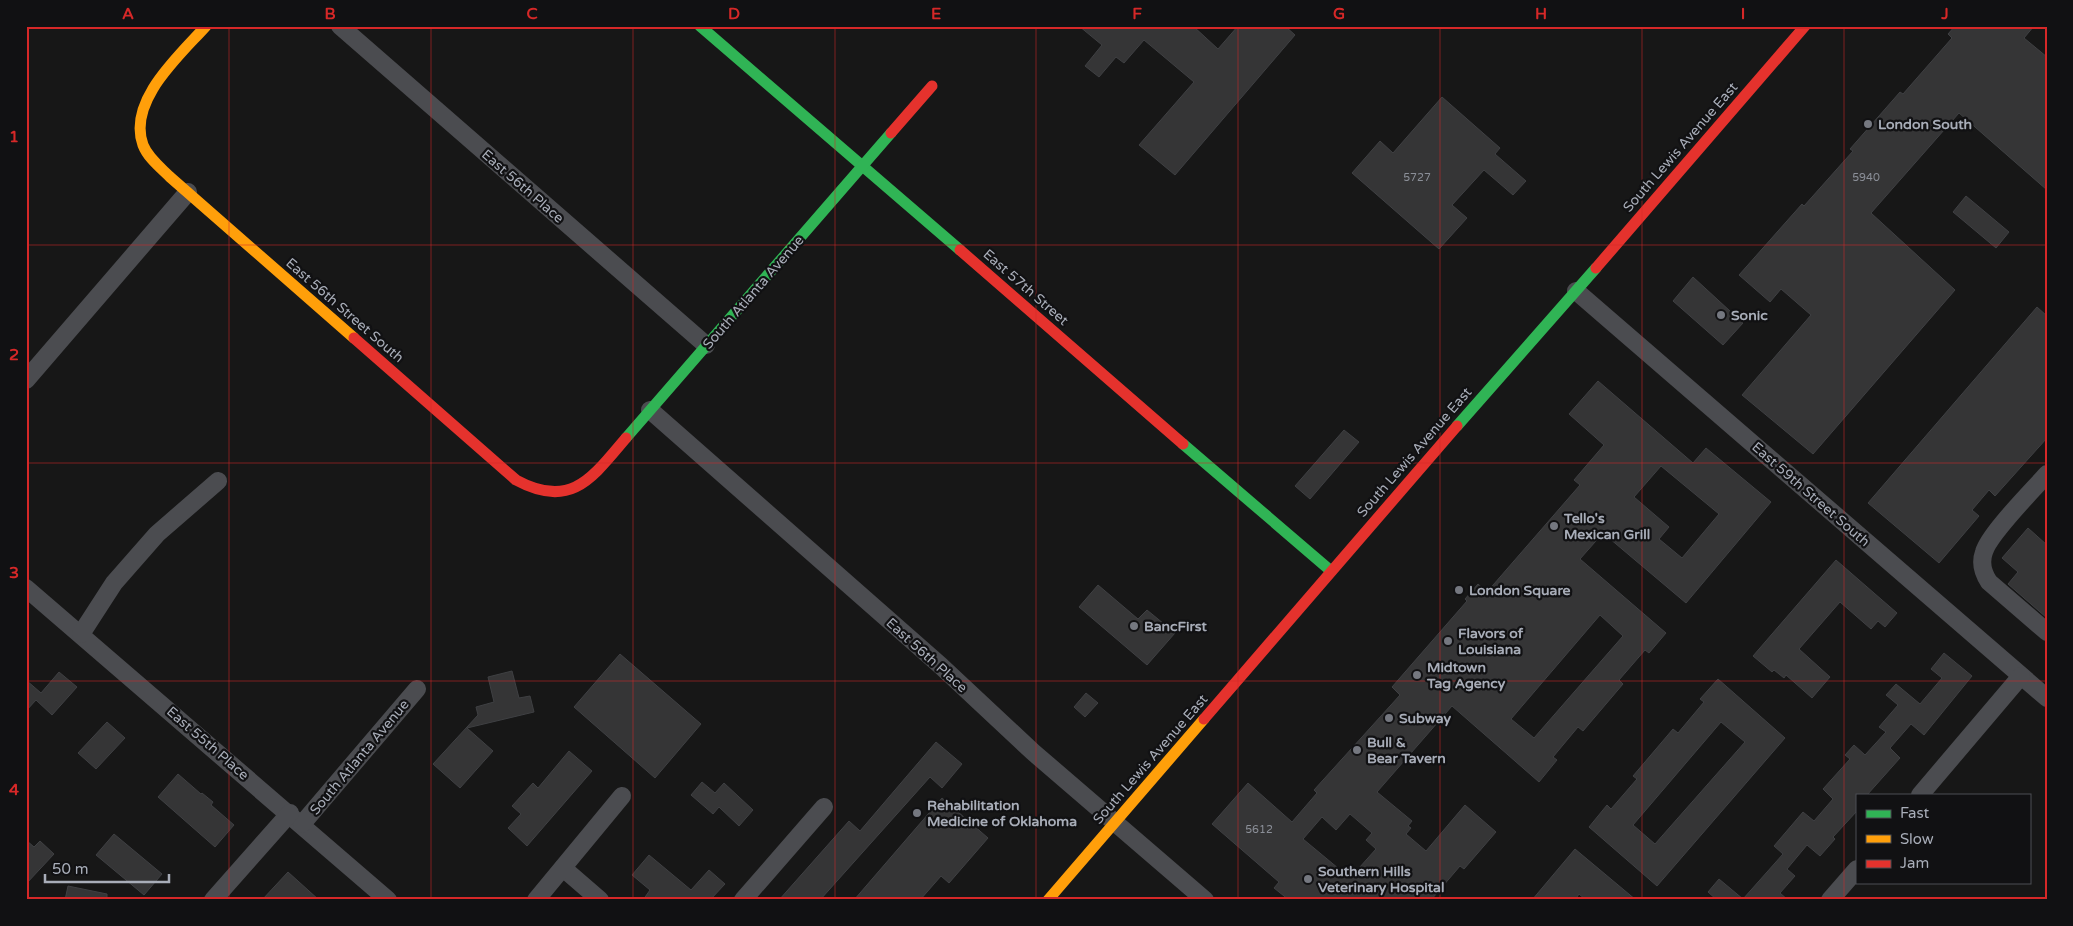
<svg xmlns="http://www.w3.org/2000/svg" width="2073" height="926" font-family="'Varela Round',sans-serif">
<rect width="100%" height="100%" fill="#171717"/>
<g fill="#353536" stroke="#3f4043" fill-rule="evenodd">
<polygon points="1079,26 1193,26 1218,49 1238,26 1285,26 1295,35 1175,175 1139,145 1194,82 1144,40 1124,63 1116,57 1099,77 1085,66 1102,45"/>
<polygon points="1955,26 2034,26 2024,38 2047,57 2047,190 1959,113 1871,213 1955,290 1813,454 1742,395 1811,315 1781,289 1770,302 1739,275 1802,204 1804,206 1853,151 1850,149 1900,92 1903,94 1952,38 1948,34"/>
<polygon points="1442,97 1500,148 1495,154 1526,181 1513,195 1484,170 1452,205 1467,218 1439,249 1352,173 1380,141 1393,153"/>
<polygon points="1966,196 2009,232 1996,248 1953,212"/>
<polygon points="1693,277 1743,323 1723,345 1673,301"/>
<polygon points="2037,307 2047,316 2047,438 1995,496 1989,490 1972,510 1979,516 1939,563 1868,503"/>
<path d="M 1598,381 L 1693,463 L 1706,448 L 1771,502 L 1686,603 L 1603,533 L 1580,559 L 1666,633 L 1649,653 L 1645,650 L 1619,680 L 1623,684 L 1583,731 L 1578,727 L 1553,757 L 1557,760 L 1539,782 L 1452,706 L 1377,792 L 1412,821 L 1408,826 L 1411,828 L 1406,834 L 1426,851 L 1465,805 L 1496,832 L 1464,869 L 1460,866 L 1431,900 L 1289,900 L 1274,888 L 1279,882 L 1212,824 L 1248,783 L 1292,822 L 1317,793 L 1314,790 L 1400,695 L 1392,687 L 1467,601 L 1465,599 L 1478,584 L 1487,592 L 1580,485 L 1574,480 L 1604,445 L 1569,414 ZM 1661,466 L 1719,514 L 1682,558 L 1659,539 L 1669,527 L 1634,497 ZM 1600,615 L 1623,636 L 1534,738 L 1511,719 ZM 1350,814 L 1372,833 L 1366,840 L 1376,849 L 1350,878 L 1303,839 L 1322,817 L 1336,830 Z"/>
<polygon points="1344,430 1359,442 1310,499 1295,486"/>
<polygon points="2028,528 2047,545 2047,618 2008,584 2018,572 2002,558"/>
<polygon points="1836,560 1897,613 1885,627 1878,621 1871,629 1840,602 1799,649 1830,677 1812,698 1786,675 1784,678 1774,670 1772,672 1753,656"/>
<polygon points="1098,585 1138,619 1147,610 1175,633 1147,665 1079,607"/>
<polygon points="1944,653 1972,676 1924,735 1911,724 1890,748 1900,758 1867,795 1857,795 1857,811 1833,837 1835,839 1820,856 1807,845 1787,869 1795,876 1780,893 1788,900 1717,900 1708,892 1719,879 1743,899 1783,854 1774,846 1803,812 1814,821 1833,799 1823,789 1850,759 1845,755 1854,745 1865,755 1886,732 1879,727 1898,705 1886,695 1896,684 1920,704 1942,678 1931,669"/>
<polygon points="620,654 701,724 655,778 574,707"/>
<polygon points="512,671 519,698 530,696 534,712 467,728 493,751 460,788 433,764 478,715 476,707 494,702 488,677"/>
<polygon points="59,672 77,687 52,715 36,700 26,711 26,680 41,693"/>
<path d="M 1718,679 L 1785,738 L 1657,886 L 1589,827 L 1607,805 L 1611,809 L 1637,779 L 1633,776 L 1673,729 L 1678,733 L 1704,702 L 1700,699 ZM 1721,722 L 1745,742 L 1655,844 L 1633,825 Z"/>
<polygon points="1086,693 1098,703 1085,717 1074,707"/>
<polygon points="107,722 125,738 96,769 78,753"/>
<polygon points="936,742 962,764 942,788 930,777 820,900 779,900 849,821 860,831"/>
<polygon points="569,751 592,771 527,846 508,828 521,814 512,806 533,783 538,788"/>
<polygon points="178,774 201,794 202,793 213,802 211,805 234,825 215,847 158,797"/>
<polygon points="702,782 715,793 724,783 753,810 739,826 719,807 713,814 691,795"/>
<polygon points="942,798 988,838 949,883 941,876 920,900 854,900"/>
<polygon points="114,834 162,874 144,895 96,855"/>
<polygon points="26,840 34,847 40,841 54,854 26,884"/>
<polygon points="1575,849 1636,900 1586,900 1579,894 1575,900 1532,900"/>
<polygon points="649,855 691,890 709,870 725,884 710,900 643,900 650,890 632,875"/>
<polygon points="288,872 319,900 262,900"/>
<polygon points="68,886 107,894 107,900 65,900"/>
</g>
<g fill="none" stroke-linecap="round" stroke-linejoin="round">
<g stroke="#4b4c50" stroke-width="18">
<polyline points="340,26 706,345"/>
<polyline points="1576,291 2047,698"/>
<polyline points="26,380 188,192"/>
<polyline points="650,410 941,666 1033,752 1205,900"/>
<path d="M 2047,474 C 2032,491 1989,534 1984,552 C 1980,563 1983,573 1989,582 L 2047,632"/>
<polyline points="26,588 388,900"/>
<polyline points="81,634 114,583 157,534 218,481"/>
<polyline points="1920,795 2021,676"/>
<polyline points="302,824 417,689"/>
<polyline points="563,868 600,900"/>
<polyline points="213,900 290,813"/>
<polyline points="536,900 622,796"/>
<polyline points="743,900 824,807"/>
<polyline points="1830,900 1857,869"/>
</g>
<g stroke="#30b455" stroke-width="11">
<polyline points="700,26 960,250"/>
<polyline points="1457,426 1596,268"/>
<polyline points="626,438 891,133"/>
<polyline points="1183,444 1331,571"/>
</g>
<g stroke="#ff9f0a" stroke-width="11">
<path d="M 206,26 C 180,55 127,101 143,145 C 148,158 161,168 170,177 L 354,338"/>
<polyline points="1048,900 1204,719"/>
</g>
<g stroke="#e5322d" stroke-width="11">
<polyline points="891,133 932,86"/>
<polyline points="960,250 1183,444"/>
<polyline points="1596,268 1805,26"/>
<path d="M 354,338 L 516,480 C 571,510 592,478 626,438"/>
<polyline points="1204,719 1457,426"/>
</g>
</g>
<path fill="none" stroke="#d62828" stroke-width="1" stroke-opacity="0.55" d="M 229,26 L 229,900M 431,26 L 431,900M 633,26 L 633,900M 835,26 L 835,900M 1036,26 L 1036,900M 1238,26 L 1238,900M 1440,26 L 1440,900M 1642,26 L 1642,900M 1844,26 L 1844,900M 26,245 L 2047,245M 26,463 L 2047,463M 26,681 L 2047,681"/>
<g fill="#757880" stroke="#111113" stroke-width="2">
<circle cx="1868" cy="124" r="5"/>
<circle cx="1721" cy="315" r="5"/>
<circle cx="1554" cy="526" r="5"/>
<circle cx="1459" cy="590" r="5"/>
<circle cx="1134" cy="626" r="5"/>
<circle cx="1448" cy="641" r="5"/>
<circle cx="1417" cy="675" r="5"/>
<circle cx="1389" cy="718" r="5"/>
<circle cx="1357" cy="750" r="5"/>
<circle cx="917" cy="813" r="5"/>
<circle cx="1308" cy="879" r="5"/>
</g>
<g text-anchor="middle" stroke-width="4.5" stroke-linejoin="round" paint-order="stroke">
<g font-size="11" fill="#8b8f98">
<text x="1417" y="181">5727</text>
<text x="1866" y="181">5940</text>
<text x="1259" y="833">5612</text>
</g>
<g font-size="14" font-weight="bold" fill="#a8adb8" stroke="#111113" text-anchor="start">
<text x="1878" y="129">London South</text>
<text x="1731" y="320">Sonic</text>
<text x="1564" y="523">Tello's<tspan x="1564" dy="16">Mexican Grill</tspan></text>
<text x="1469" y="595">London Square</text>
<text x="1144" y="631">BancFirst</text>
<text x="1458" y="638">Flavors of<tspan x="1458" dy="16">Louisiana</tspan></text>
<text x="1427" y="672">Midtown<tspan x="1427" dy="16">Tag Agency</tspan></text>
<text x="1399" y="723">Subway</text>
<text x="1367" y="747">Bull &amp;<tspan x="1367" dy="16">Bear Tavern</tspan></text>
<text x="927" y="810">Rehabilitation<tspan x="927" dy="16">Medicine of Oklahoma</tspan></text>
<text x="1318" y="876">Southern Hills<tspan x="1318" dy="16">Veterinary Hospital</tspan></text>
</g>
<g font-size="14" fill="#a8adb8" stroke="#111113">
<text transform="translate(1680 147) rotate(-49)" y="5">South Lewis Avenue East</text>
<text transform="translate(523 186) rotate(41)" y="5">East 56th Place</text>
<text transform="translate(1026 287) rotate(41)" y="5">East 57th Street</text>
<text transform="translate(753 292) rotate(-49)" y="5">South Atlanta Avenue</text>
<text transform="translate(345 310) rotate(41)" y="5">East 56th Street South</text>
<text transform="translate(1414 452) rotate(-49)" y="5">South Lewis Avenue East</text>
<text transform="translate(1811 494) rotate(41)" y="5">East 59th Street South</text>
<text transform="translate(927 655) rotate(42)" y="5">East 56th Place</text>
<text transform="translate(208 743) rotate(41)" y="5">East 55th Place</text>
<text transform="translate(359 757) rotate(-50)" y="5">South Atlanta Avenue</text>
<text transform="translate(1150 759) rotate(-49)" y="5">South Lewis Avenue East</text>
</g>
</g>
<rect width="2073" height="926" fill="none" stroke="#111113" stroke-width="55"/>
<rect x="1856" y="794" width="175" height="90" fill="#111113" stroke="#4d4f55"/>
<rect x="1866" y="810" width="25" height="8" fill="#30b455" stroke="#4d4f55"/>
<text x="1900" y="818" font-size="15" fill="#a8adb8">Fast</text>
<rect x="1866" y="835" width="25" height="8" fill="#ff9f0a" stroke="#4d4f55"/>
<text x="1900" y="844" font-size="15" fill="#a8adb8">Slow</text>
<rect x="1866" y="860" width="25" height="8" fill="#e5322d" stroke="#4d4f55"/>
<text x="1900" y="868" font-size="15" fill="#a8adb8">Jam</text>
<path d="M45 874v8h124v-8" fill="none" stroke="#a8adb8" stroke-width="2.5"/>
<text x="52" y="874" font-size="15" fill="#a8adb8" stroke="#111113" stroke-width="4" paint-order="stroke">50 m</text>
<rect x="28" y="28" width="2018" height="870" fill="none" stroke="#d62828" stroke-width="2"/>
<g font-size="16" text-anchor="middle" font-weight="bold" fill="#d62828">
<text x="128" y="19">A</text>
<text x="330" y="19">B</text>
<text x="532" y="19">C</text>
<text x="734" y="19">D</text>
<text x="936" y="19">E</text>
<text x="1137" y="19">F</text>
<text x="1339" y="19">G</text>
<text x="1541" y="19">H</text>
<text x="1743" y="19">I</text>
<text x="1945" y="19">J</text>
<text x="14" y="142">1</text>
<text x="14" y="360">2</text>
<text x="14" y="578">3</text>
<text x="14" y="795">4</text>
</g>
</svg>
